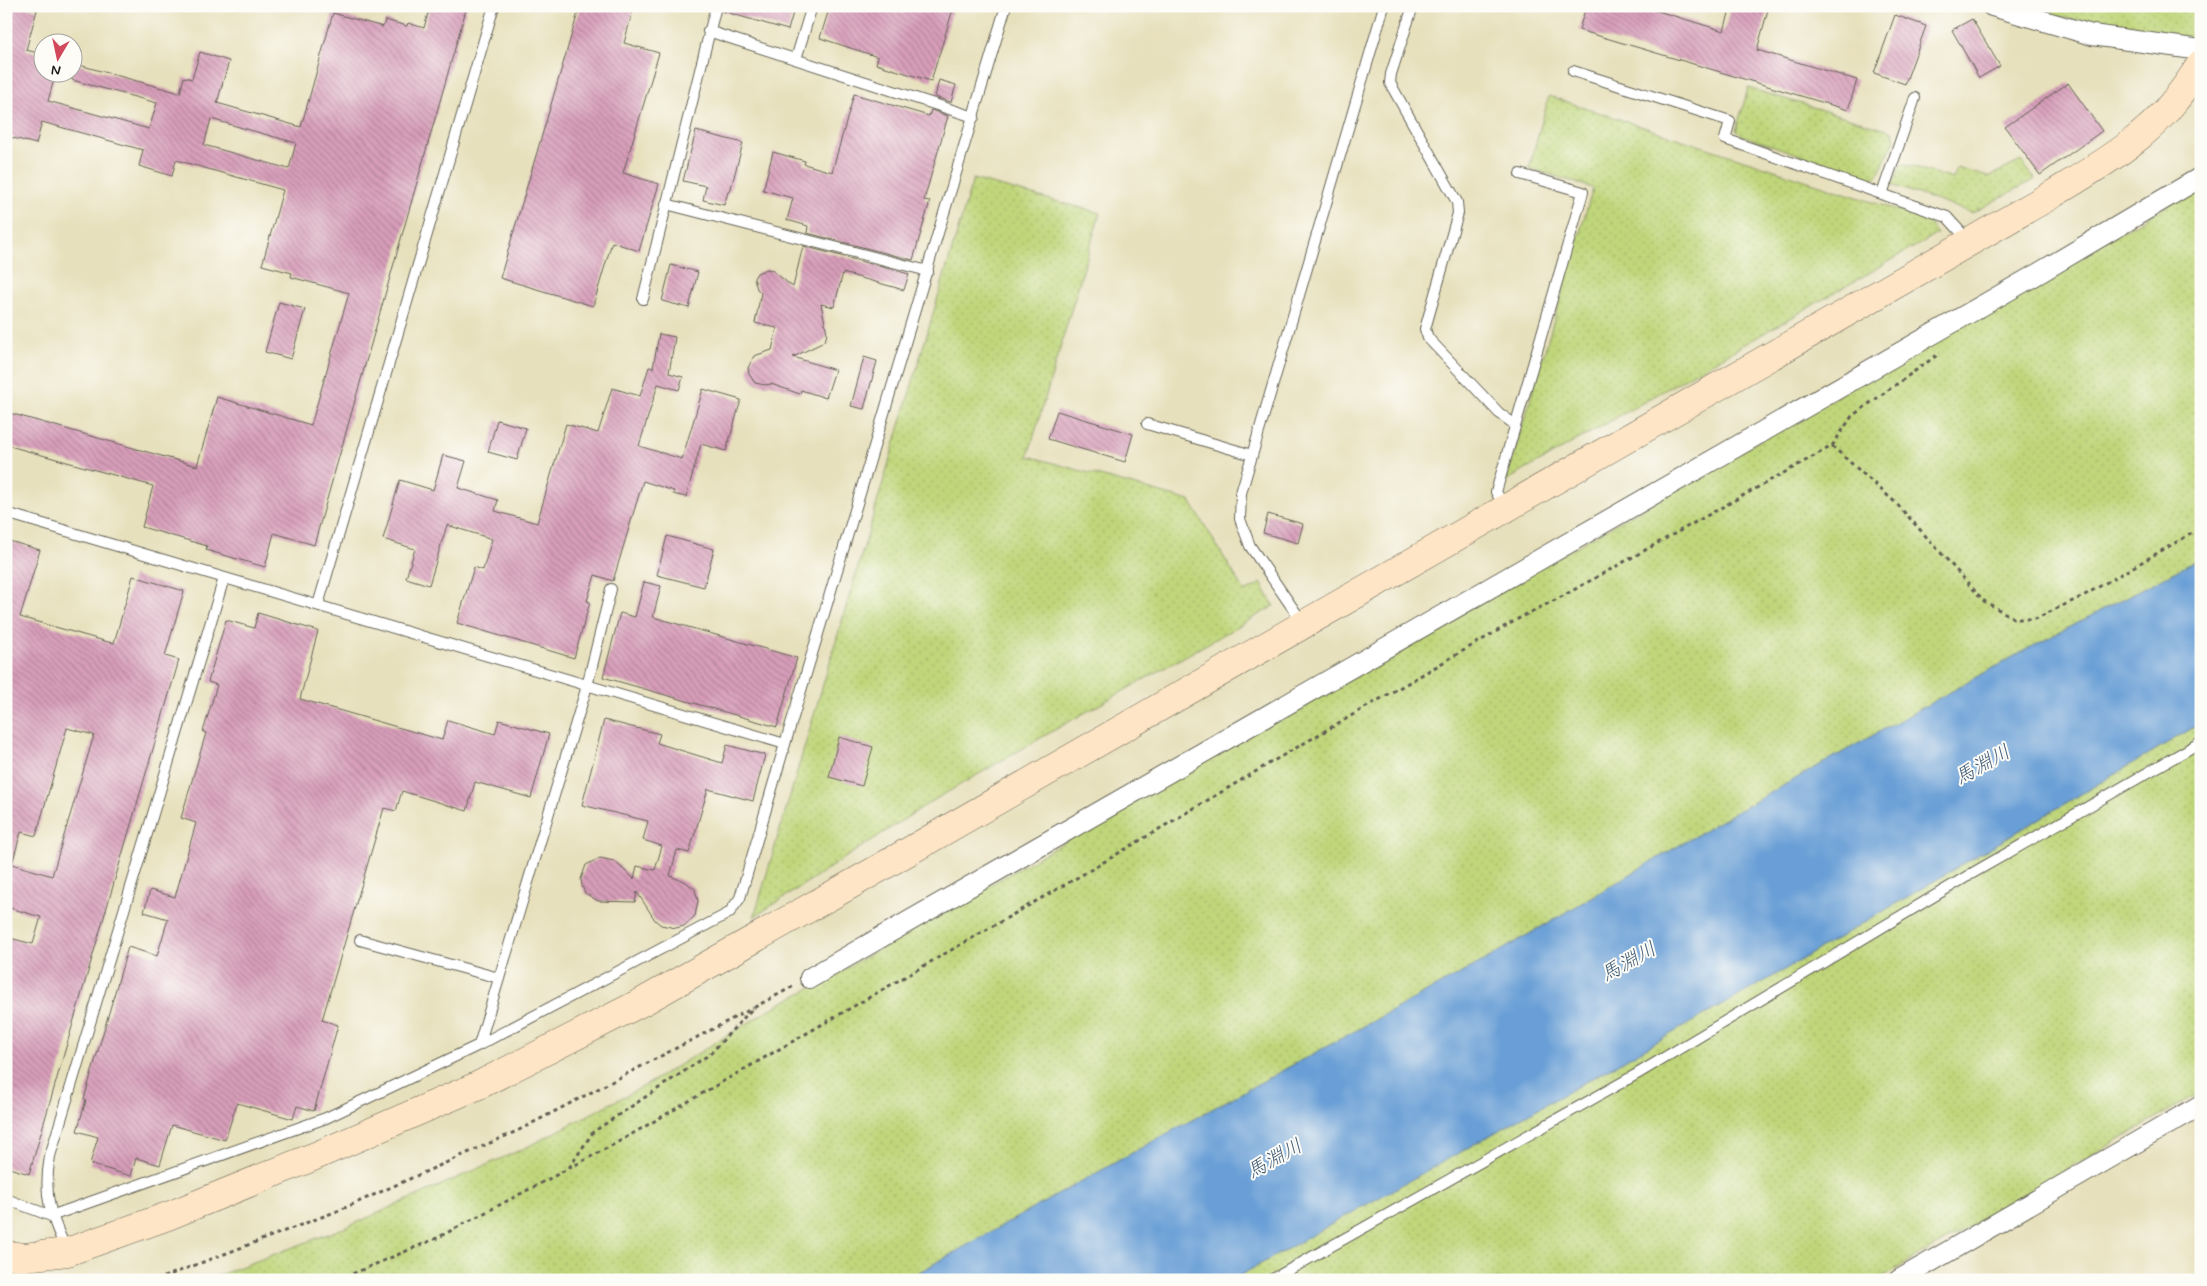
<svg xmlns="http://www.w3.org/2000/svg" width="2207" height="1286" font-family="Mynerve,'Klee One',sans-serif">
<defs>
<pattern id="grass-dots" width="8" height="8" patternUnits="userSpaceOnUse" patternTransform="scale(1.25)"><rect width="8" height="8" fill="#c0d67a"/><path d="M2 2h.1M6 6h.1" fill="none" stroke="#a4b769" stroke-width="1.8" stroke-linecap="round"/></pattern>
<pattern id="building-back-hatch" width="6" height="6" patternUnits="userSpaceOnUse" patternTransform="scale(1.25)"><rect width="6" height="6" fill="#d89eba"/><path d="M-1 5l2 2M0 0l6 6M5-1l2 2" fill="none" stroke="#ae8096"/></pattern>
</defs>
<rect width="100%" height="100%" fill="#fdfcf7"/>
<filter id="ink" filterUnits="userSpaceOnUse"><feTurbulence type="fractalNoise" baseFrequency=".02" numOctaves="2"/><feDisplacementMap in="SourceGraphic" scale="10" xChannelSelector="R" yChannelSelector="G"/><feConvolveMatrix kernelMatrix="1 2 1 2 8 2 1 2 1" color-interpolation-filters="sRGB"/></filter>
<filter id="wash" filterUnits="userSpaceOnUse"><feTurbulence type="fractalNoise" baseFrequency=".0096" numOctaves="4" result="noise"/><feDisplacementMap in="SourceGraphic" scale="20" xChannelSelector="R" yChannelSelector="G"/><feGaussianBlur stdDeviation="1.12" result="paint"/><feColorMatrix in="noise" values="0 0 0 0 0 0 0 0 0 0 0 0 0 0 0 0 0 1.4 0 .05"/><feComposite in="paint" operator="in"/></filter>
<g filter="url(#wash)">
<rect width="100%" height="100%" fill="#e7e0bc"/>
<g fill="url(#grass-dots)" stroke="#6e794b">
<path d="M 2022,6 L 2201,6 L 2201,27 L 2197,36 C 2140,40 2076,21 2022,6 Z"/>
<polygon points="1748,88 1893,131 1895,140 1877,177 1868,178 1741,135 1736,130"/>
<polygon points="1549,96 1927,220 1937,234 1506,481 1593,188 1529,168"/>
<polygon points="2021,161 2035,179 1972,213 1892,185 1902,163 1953,179 1957,168 1988,177"/>
<polygon points="973,179 1100,213 1028,456 1190,501 1245,592 1261,583 1274,606 1051,732 929,803 754,917"/>
<polygon points="2201,186 2201,558 2020,653 1729,816 1487,959 1168,1133 905,1280 206,1280 349,1226 527,1147 648,1084 772,1008 822,982"/>
<polygon points="2201,723 2201,1092 1877,1280 1232,1280 1767,980"/>
</g>
<polygon fill="#699fd6" stroke="#425e79" points="2201,558 2201,723 1767,980 1232,1280 905,1280 1168,1133 1487,959 1729,816 2020,653"/>
<g id="blocks">
<g fill="url(#building-back-hatch)" fill-rule="evenodd">
<path d="M 6,6 L 25,6 L 37,10 L 26,50 L 42,54 L 42,72 L 56,72 L 48,101 L 149,129 L 157,103 L 72,80 L 72,63 L 180,93 L 184,77 L 192,79 L 200,52 L 229,61 L 217,103 L 301,127 L 333,13 L 383,27 L 385,20 L 407,26 L 408,23 L 424,28 L 430,6 L 467,6 L 314,545 L 274,533 L 265,567 L 206,550 L 207,546 L 142,527 L 153,486 L 6,445 L 6,412 L 197,466 L 217,397 L 311,425 L 349,293 L 291,277 L 292,273 L 262,265 L 283,190 L 176,160 L 172,176 L 139,166 L 143,150 L 42,122 L 36,144 L 6,136 ZM 211,119 L 296,143 L 289,169 L 204,145 Z"/>
<polygon points="580,6 634,6 624,43 659,53 623,173 659,184 639,251 612,242 593,306 500,278"/>
<polygon points="723,6 795,6 788,30 722,11"/>
<polygon points="830,6 954,6 931,81 876,64 878,57 820,38"/>
<polygon points="1586,6 1641,6 1724,31 1731,6 1769,6 1757,50 1857,80 1848,110 1579,30"/>
<polygon points="1895,15 1926,26 1905,84 1874,73"/>
<polygon points="1972,19 2000,66 1979,78 1952,30"/>
<polygon points="939,80 956,85 951,102 935,97"/>
<polygon points="2068,83 2102,131 2040,175 2005,127"/>
<polygon points="854,94 929,116 931,110 948,116 924,200 930,201 913,260 807,233 808,226 787,220 793,198 763,190 773,152 805,161 804,164 832,172"/>
<polygon points="696,131 743,143 730,192 728,192 724,205 703,200 706,186 683,181"/>
<polygon points="803,246 909,274 904,290 843,273 834,307 821,304 827,333 826,338 822,343 793,357 835,370 826,398 801,390 800,394 771,384 765,385 755,383 749,374 748,368 754,356 772,350 777,328 755,323 761,293 757,289 754,278 757,273 767,269 772,270 793,287"/>
<polygon points="671,265 698,272 689,308 662,301"/>
<polygon points="279,302 305,309 291,359 265,352"/>
<polygon points="659,334 675,337 669,373 683,377 679,390 658,384 639,446 682,459 703,389 741,400 726,451 701,444 686,497 673,494 674,491 643,481 613,581 595,575 587,601 590,602 574,658 457,623 474,567 483,570 492,539 447,525 429,585 406,578 415,549 383,539 400,480 433,490 443,455 466,461 458,488 498,500 495,511 537,523 566,424 598,433 612,388 640,396 649,367 653,368"/>
<polygon points="864,357 877,361 864,409 851,406"/>
<polygon points="1057,411 1133,434 1125,462 1048,439"/>
<polygon points="497,420 526,428 517,460 488,452"/>
<polygon points="1268,514 1303,524 1298,543 1263,533"/>
<polygon points="667,536 714,549 704,587 657,575"/>
<path d="M 6,540 L 40,550 L 20,617 L 108,642 L 114,643 L 133,576 L 184,591 L 165,656 L 179,660 L 29,1174 L 6,1167 L 6,937 L 33,944 L 41,917 L 6,907 ZM 67,728 L 94,735 L 52,876 L 12,864 L 21,832 L 36,836 Z"/>
<polygon points="644,582 661,586 653,617 797,658 777,727 603,677 620,613 635,617"/>
<polygon points="258,613 318,631 300,699 442,740 448,720 495,734 499,720 549,734 531,798 475,782 467,811 402,791 396,811 384,808 322,1020 338,1025 314,1111 297,1106 293,1119 237,1103 225,1140 172,1125 160,1165 136,1158 131,1176 90,1164 98,1137 77,1131 86,1100 84,1099 128,947 157,956 168,919 144,912 150,890 175,897 196,823 181,818 206,733 203,732 217,685 208,682 226,620 254,628"/>
<polygon points="604,720 660,734 657,743 722,763 727,745 765,755 753,801 708,789 689,853 677,850 670,876 686,882 695,889 698,901 695,916 684,926 676,928 661,925 655,920 637,892 635,902 598,901 585,893 582,886 581,879 586,865 600,858 614,861 634,879 637,866 655,870 662,846 643,840 648,821 582,805"/>
<polygon points="839,737 873,747 862,786 829,777"/>
</g>
</g>
</g>
<g filter="url(#ink)">
<use href="#blocks" fill-opacity="0" stroke="#636154" stroke-width="1"/>
<g fill="none" stroke-linecap="round" stroke-linejoin="round">
<defs>
<g id="lane">
<polyline points="1413,6 1391,74 1390,83 1457,202 1458,213 1425,329 1428,338 1499,413 1514,424"/>
<polyline points="708,31 974,117"/>
<polyline points="796,59 812,6"/>
<polyline points="1573,71 1730,121 1725,139 1947,217 1968,240"/>
<polyline points="1882,194 1915,98"/>
<polyline points="666,204 928,271"/>
<polyline points="643,299 716,6"/>
<polyline points="1147,424 1252,455"/>
<polyline points="1505,507 1496,492 1583,192 1520,174"/>
<polyline points="6,513 785,744 1006,6"/>
<polyline points="318,605 494,6"/>
<polyline points="1303,623 1250,546 1240,519 1241,493 1384,6"/>
<polyline points="360,940 499,978"/>
<polyline points="479,1045 587,686 611,589"/>
<polyline points="6,1199 51,1216 326,1118 479,1045 729,913 740,898 785,744"/>
<path d="M 67,1251 C 50,1215 43,1196 50,1156 L 224,578"/>
<polyline points="1271,1280 1637,1074 1971,874 2201,742"/>
</g>
<g id="street">
<polyline points="1992,6 2092,35 2201,50"/>
<polyline points="810,978 2039,273 2201,177"/>
<polyline points="1899,1280 2201,1105"/>
</g>
<path id="secondary" d="M 6,1255 L 25,1257 L 67,1252 L 168,1216 L 313,1157 L 479,1085 L 644,1001 L 857,881 L 2053,194 C 2097,167 2145,140 2176,99 C 2185,88 2193,76 2201,64"/>
</defs>
<use href="#lane" stroke="#636154" stroke-width="12"/>
<use href="#street" stroke="#636154" stroke-width="22"/>
<use href="#secondary" stroke="#636154" stroke-width="29"/>
<g stroke="#636154" stroke-width="3" stroke-dasharray="4 4" stroke-linecap="butt">
<polyline points="1832,446 1896,503 1984,601 2015,619 2035,619 2083,596 2201,528"/>
<polyline points="569,1168 593,1132 710,1054 753,1008 794,986"/>
<polyline points="156,1280 340,1210 519,1130 753,1008"/>
<polyline points="338,1280 437,1238 611,1146 1092,869 1270,763 1523,616 1561,597 1832,446 1852,416 1940,353"/>
</g>
<use href="#lane" stroke="#fff" stroke-width="10"/>
<use href="#street" stroke="#fff" stroke-width="20"/>
<use href="#secondary" stroke="#fee5c5" stroke-width="28"/>
</g>
</g>
<g text-anchor="middle" stroke-width="4" stroke-linejoin="round" paint-order="stroke">
<g font-size="20" font-style="italic" fill="#425e79" stroke="#fdfcf7">
<text transform="translate(1982 764) rotate(-29)" y="7">馬淵川</text>
<text transform="translate(1628 961) rotate(-29)" y="7">馬淵川</text>
<text transform="translate(1274 1158) rotate(-29)" y="7">馬淵川</text>
</g>
</g>
<rect width="2207" height="1286" fill="none" stroke="#fdfcf7" stroke-width="25"/>
<g transform="translate(58 58) rotate(189)"><circle r="24" fill="#fdfcf7" stroke="#a3a29f"/>
<path d="M0-4L9 19L0 12L-9 19Z" fill="#d1495b"/>
<text y="-8" font-size="14" font-weight="bold" text-anchor="middle" fill="#1c1c1c">N</text>
</g>
</svg>
